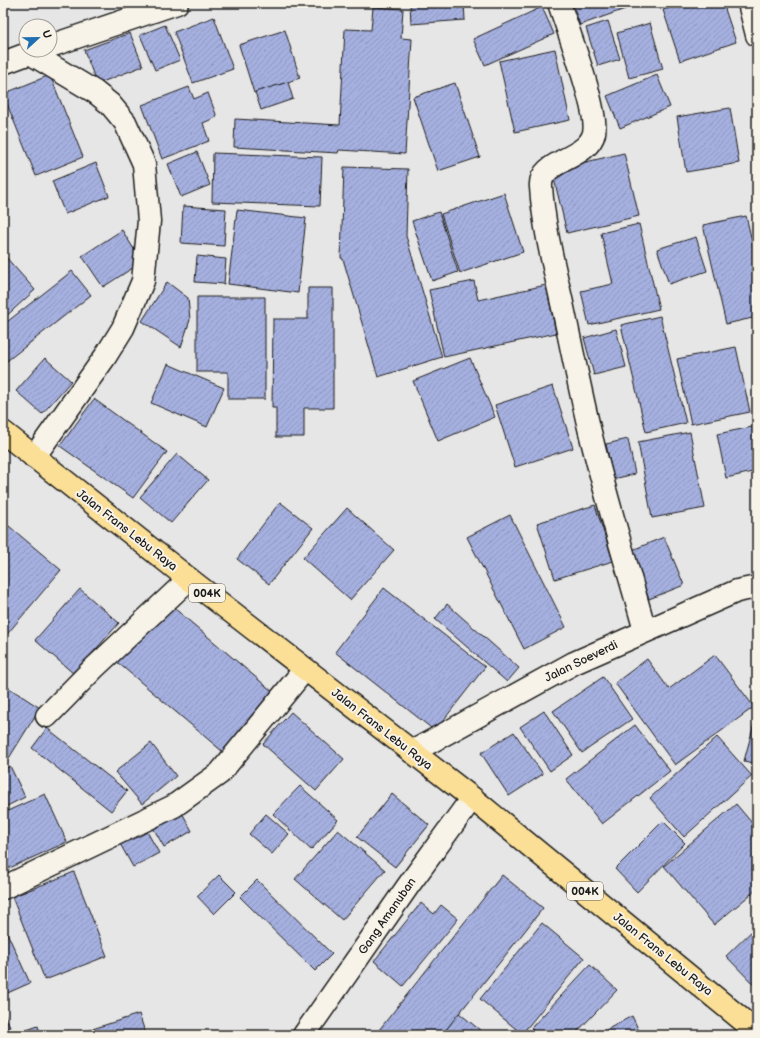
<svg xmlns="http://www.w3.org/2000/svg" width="760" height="1038" font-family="'Balsamiq Sans',sans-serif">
<defs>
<pattern id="building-hatch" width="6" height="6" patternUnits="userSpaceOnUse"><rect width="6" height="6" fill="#a5b0e0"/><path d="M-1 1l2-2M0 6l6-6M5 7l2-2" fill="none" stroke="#8d97c0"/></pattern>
</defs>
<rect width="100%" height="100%" fill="#e7e6e6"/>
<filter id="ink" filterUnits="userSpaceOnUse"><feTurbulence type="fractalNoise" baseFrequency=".025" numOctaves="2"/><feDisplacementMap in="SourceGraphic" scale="8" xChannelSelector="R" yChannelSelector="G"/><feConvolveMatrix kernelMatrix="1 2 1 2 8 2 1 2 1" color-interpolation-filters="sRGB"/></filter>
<g filter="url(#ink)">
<g fill="url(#building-hatch)" stroke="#1c1c1c">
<polygon points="410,3 464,3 465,20 411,24"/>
<polygon points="572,3 642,3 580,25"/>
<polygon points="684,3 723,3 736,42 680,61 663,10"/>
<polygon points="373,7 403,9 401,38 412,39 405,154 339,150 338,153 234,147 235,119 340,125 345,29 371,30"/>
<polygon points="542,7 554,34 485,65 473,39"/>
<polygon points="214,17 233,69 193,83 174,32"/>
<polygon points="608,21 620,59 598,66 586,28"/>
<polygon points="650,23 663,69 629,78 617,33"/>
<polygon points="165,25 180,60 155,70 140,35"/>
<polygon points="285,30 300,78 254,93 239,45"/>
<polygon points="130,33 143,66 97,84 84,50"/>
<polygon points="555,49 570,120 515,132 499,61"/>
<polygon points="50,75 83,157 36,176 3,94"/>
<polygon points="657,75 670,107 620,128 607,96"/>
<polygon points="288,82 293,99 261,110 255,92"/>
<polygon points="455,83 480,157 438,171 413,97"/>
<polygon points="189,87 194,99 208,93 217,117 203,123 209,141 162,159 142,105"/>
<polygon points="730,108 739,163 686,172 677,117"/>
<polygon points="197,152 210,185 181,197 168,164"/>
<polygon points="213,153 322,157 320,206 212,202"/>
<polygon points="624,153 639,216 567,233 552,170"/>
<polygon points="96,163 109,196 65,214 52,181"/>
<polygon points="344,167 408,169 406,236 442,357 378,377 343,259 341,258"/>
<polygon points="504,193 523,252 460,273 441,214"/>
<polygon points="183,206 226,209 224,246 181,243"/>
<polygon points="237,210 306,218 298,293 228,284"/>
<polygon points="439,212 458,272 432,281 412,221"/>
<polygon points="746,216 757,262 757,317 726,324 703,225"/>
<polygon points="757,217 757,232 753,218"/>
<polygon points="639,224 659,309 589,325 581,291 613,284 601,233"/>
<polygon points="122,230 142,262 103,287 82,256"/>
<polygon points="696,237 707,271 669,284 657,249"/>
<polygon points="4,255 35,290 3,319 3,256"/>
<polygon points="197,256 226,259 224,284 195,282"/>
<polygon points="72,271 91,295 3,364 3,325"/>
<polygon points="474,281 478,300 546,285 556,333 444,357 429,290"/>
<polygon points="167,282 188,298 190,320 181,347 142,321"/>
<polygon points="308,288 333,288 333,408 304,408 304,437 276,437 276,408 272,408 273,319 308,319"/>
<polygon points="197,297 265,297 265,399 228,399 228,372 197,372"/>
<polygon points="660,316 686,423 646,432 621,325"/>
<polygon points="616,329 626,367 594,375 584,338"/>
<polygon points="736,347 750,412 691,424 677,359"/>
<polygon points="45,358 71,381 42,414 16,391"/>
<polygon points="470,358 495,417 438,441 413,381"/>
<polygon points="168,364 224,388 207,427 151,403"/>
<polygon points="553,386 573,448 515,467 495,405"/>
<polygon points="94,399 167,452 133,498 60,446"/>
<polygon points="757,426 757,471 726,478 717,434"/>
<polygon points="690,432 705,508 652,518 638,442"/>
<polygon points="628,439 635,474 613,479 606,444"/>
<polygon points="177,454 208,480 171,523 140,497"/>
<polygon points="280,502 313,528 269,584 237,559"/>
<polygon points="595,505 613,561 555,579 537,523"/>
<polygon points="347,508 394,550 350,600 303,558"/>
<polygon points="510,515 566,627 524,649 467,537"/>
<polygon points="3,521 61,570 3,639"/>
<polygon points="664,537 684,585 649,599 630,551"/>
<polygon points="384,588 485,667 435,731 335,652"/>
<polygon points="80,589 119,623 74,674 35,640"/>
<polygon points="167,602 273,692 223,752 117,662"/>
<polygon points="447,604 519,668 507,682 435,619"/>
<polygon points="715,655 754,707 675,765 615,683 647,659 669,689"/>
<polygon points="603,677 632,719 582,753 553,711"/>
<polygon points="3,684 40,708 6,763 3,761"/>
<polygon points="544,711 573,755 550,771 520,727"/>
<polygon points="291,712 344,759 316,791 263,744"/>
<polygon points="757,713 757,764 744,761"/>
<polygon points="635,725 670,771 602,824 566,779"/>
<polygon points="47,728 127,791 111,811 32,748"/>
<polygon points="514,732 543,774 509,796 481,753"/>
<polygon points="717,737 752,776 684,837 650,798"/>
<polygon points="151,743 176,776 142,804 115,772"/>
<polygon points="10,766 25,797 3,808 3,770"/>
<polygon points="300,786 338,820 311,850 273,814"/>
<polygon points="45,794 67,842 5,870 3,865 3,813"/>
<polygon points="392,794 429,825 395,867 357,837"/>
<polygon points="736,804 757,829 757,889 714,925 664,866"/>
<polygon points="179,807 192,831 164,847 151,824"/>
<polygon points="266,814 289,834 272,854 249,834"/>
<polygon points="663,821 685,843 637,892 615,869"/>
<polygon points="145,828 159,853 133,867 119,842"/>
<polygon points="338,830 385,870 342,920 295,879"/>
<polygon points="74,872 107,956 45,980 12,897"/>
<polygon points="219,875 236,892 214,914 197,896"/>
<polygon points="502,875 543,908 442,1035 375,1035"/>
<polygon points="257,880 332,954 315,971 240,897"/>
<polygon points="421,903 434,914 441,905 458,919 403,986 374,961"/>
<polygon points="542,923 584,958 522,1034 480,999"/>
<polygon points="3,924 30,983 3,995"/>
<polygon points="757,926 757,988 726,956"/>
<polygon points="590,965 617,990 574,1035 538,1035 531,1028"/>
<polygon points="3,1010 10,1027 3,1030"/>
<polygon points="459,1013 486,1035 442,1035"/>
<polygon points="139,1014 146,1035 81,1035 80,1033"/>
<polygon points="632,1016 641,1035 597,1035"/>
<polygon points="38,1026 41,1035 13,1035"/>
</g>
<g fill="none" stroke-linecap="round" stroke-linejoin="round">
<defs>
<g id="minor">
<path d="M 559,3 C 567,28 599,112 594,133 C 588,160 538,160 541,187 C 544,231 556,274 565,317 C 573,355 581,394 590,432 C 606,499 627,565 645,631"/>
<polyline points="749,3 757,35"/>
<polyline points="50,46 177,3"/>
<polyline points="30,53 95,92 110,104 125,122 144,164 149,221 143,281 123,328 105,357 34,457"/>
<polyline points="3,63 38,50"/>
<polyline points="47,716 93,669 189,579"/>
<polyline points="412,752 574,663 737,591 757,587"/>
<polyline points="3,888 174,806 220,773 305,669"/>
<polyline points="304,1035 408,886 472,798"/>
</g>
<polyline id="major" points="3,432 189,579 472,798 757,1032"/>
</defs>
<use href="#minor" stroke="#1c1c1c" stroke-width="25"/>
<use href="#major" stroke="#1c1c1c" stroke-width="25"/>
<use href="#minor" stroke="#f7f3e8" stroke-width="22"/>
<use href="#major" stroke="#fbdf96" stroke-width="22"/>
</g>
</g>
<g text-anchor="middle" stroke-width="4" stroke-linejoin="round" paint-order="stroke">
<g fill="#f7f3e8" stroke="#5e5c59" stroke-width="1">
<rect x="189" y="584" width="36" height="18" rx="3"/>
<rect x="567" y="882" width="36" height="18" rx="3"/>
</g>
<g font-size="11" font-weight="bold" fill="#1c1c1c">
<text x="207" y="597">004K</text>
<text x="585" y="895">004K</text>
</g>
<g font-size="12" fill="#1c1c1c" stroke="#f7f3e8">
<text transform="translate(127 530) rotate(38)" y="4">Jalan Frans Lebu Raya</text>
<text transform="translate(581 661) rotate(-26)" y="4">Jalan Soeverdi</text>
<text transform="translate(382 729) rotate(38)" y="4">Jalan Frans Lebu Raya</text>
<text transform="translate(387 916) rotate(-55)" y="4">Gang Amanuban</text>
<text transform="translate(663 954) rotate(39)" y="4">Jalan Frans Lebu Raya</text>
</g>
</g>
<rect width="760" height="1038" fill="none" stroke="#f7f3e8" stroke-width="16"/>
<rect x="8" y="8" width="744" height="1022" fill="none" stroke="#1c1c1c" stroke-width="1.5" filter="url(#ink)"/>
<g transform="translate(38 38) rotate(68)"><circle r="19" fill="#f7f3e8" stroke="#9f9d96"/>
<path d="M0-3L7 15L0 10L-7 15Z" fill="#1f6fb2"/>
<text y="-6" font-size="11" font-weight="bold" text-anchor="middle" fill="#1c1c1c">U</text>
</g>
</svg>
